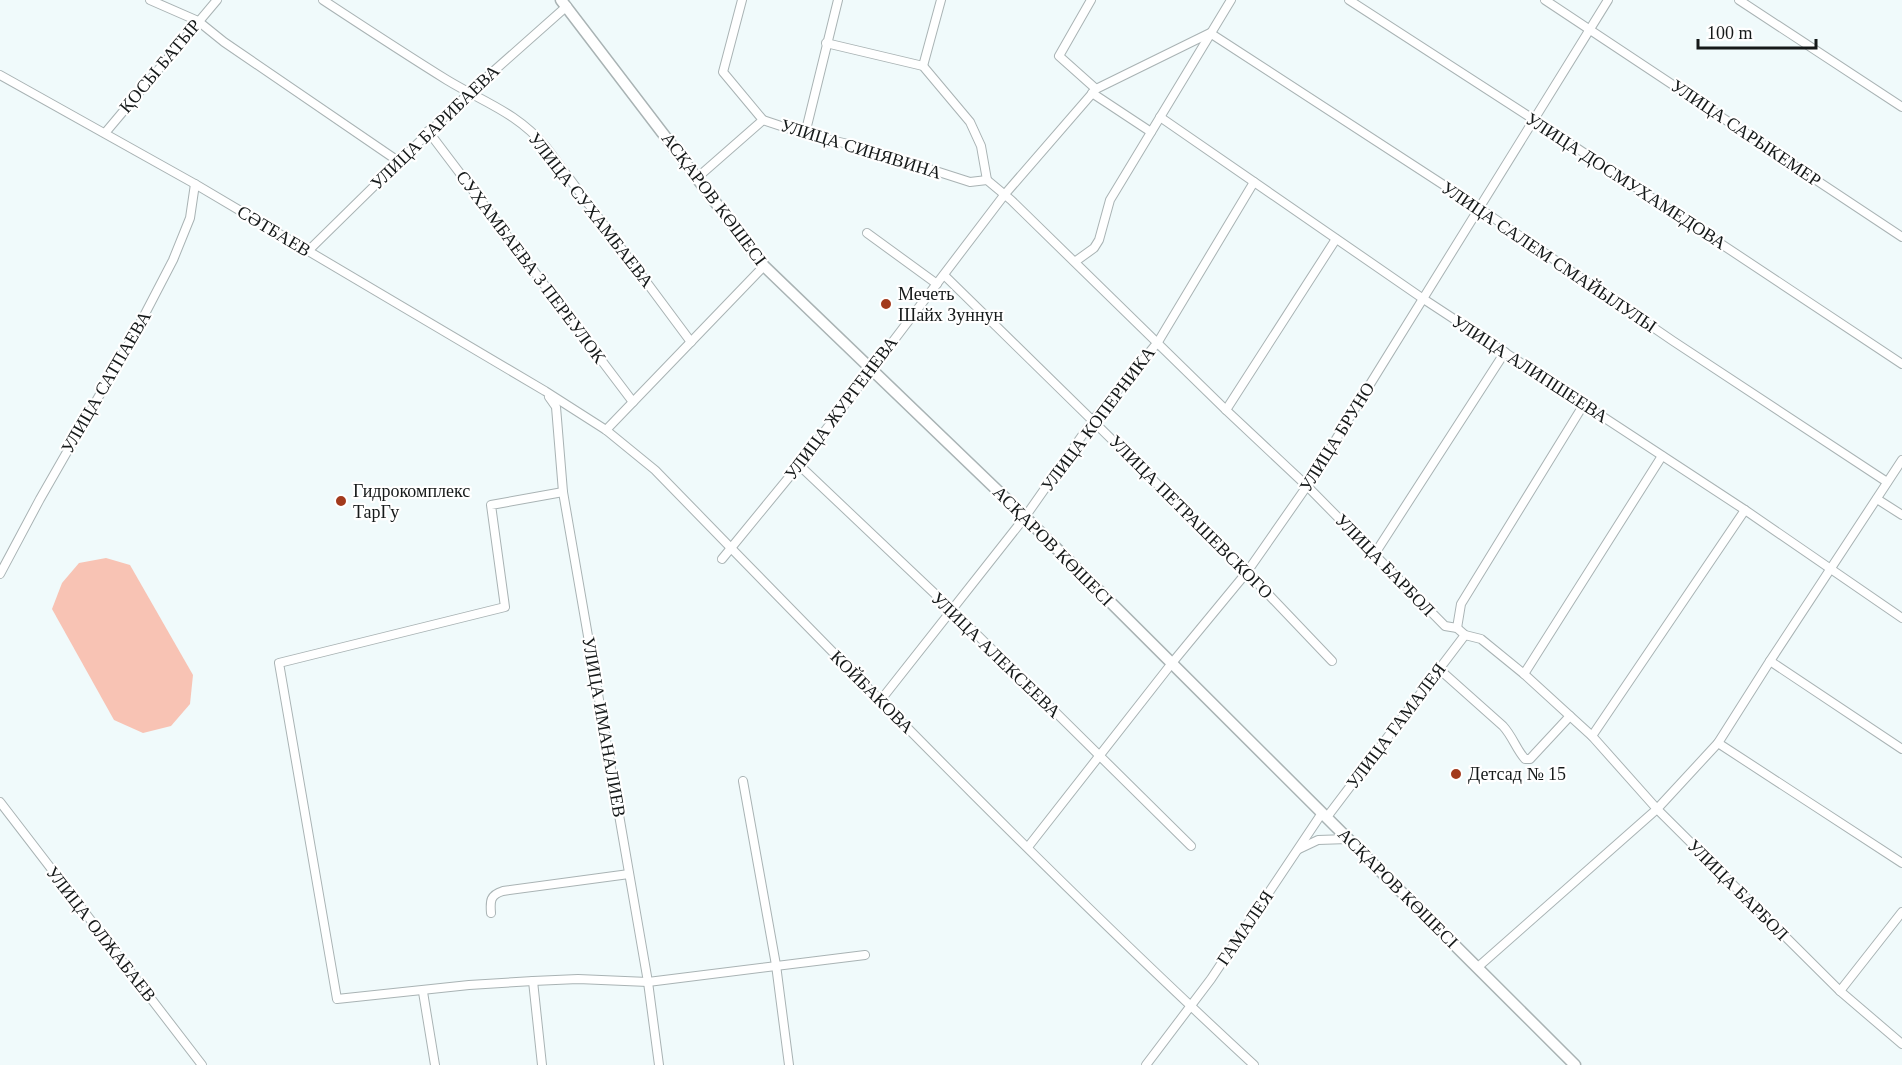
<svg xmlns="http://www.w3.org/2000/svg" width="1902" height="1065" font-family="Georgia,serif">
<rect width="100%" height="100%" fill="#f0fafb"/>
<polygon fill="#f8c3b4" points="106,558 130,565 193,675 190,704 171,726 143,733 114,720 52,609 62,583 79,563"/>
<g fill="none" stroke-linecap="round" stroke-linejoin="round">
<defs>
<g id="minor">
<polyline points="150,0 198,21 224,42 398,161"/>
<path d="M 323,0 C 364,27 405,54 447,80 C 485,103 516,112 546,147 L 691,342"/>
<polyline points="742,0 723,72 763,120"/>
<polyline points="1091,0 1059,56 1096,89"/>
<polyline points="1349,0 1533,119 1902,364"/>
<polyline points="1545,0 1902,237"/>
<polyline points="1739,0 1902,107"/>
<polyline points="826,43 923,66 970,122 981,146 987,180"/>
<polyline points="923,66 941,0"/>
<path d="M 0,75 L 195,184 L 545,391 L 606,430 L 655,470 C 851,671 1047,874 1254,1065"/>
<polyline points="1092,93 1151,132"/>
<polyline points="1160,117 1422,298 1745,510 1902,618"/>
<polyline points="428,131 633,402"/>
<polyline points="105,133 217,0"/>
<polyline points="805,134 838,0"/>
<polyline points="698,177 763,120 805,134 861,147 970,182 987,180 1011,200 1226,410 1307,486 1445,626 1457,628 1465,635 1481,639 1524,674 1570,716 1592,736 1657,809 1840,991 1902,1044"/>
<polyline points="867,233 937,284"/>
<polyline points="308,251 470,92 567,6"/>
<polyline points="1076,261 1094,248 1099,240 1110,200 1231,0"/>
<polyline points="944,275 1247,572 1332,661"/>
<polyline points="549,397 556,407 563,492 648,982 659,1065"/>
<polyline points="1226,410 1336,239"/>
<polyline points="606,430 764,266"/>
<polyline points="799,465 952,610 1191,846"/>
<polyline points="563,492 491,505 505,607 279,663 337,999 469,985 533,981 578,979 648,982 865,955"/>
<polyline points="1877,499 1902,515"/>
<polyline points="1374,555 1505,352"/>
<polyline points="722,559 799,465 1005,194 1096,89 1210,33 1479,208 1673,341 1887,482"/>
<polyline points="0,574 40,499 134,335 173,260 190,218 195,184"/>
<polyline points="1457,628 1461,604 1584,404"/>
<polyline points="1770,661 1902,749"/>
<path d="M 1439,669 L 1503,726 C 1513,737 1516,749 1525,759 L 1530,759 L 1570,716"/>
<polyline points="1524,674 1662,456"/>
<polyline points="880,701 1025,517 1093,420 1158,342 1254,182"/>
<polyline points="1592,736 1745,510"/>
<polyline points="1718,743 1902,863"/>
<polyline points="743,781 776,965 789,1065"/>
<polyline points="0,802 202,1065"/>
<polyline points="1327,817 1465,635"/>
<polyline points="1028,847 1172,663 1247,572 1307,486 1608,0"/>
<polyline points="1299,849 1318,840 1348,839"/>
<path d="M 491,913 C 490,901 490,895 503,891 L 629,874"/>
<polyline points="1478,967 1657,809 1718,743 1770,661 1902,460"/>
<polyline points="533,981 542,1065"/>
<polyline points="1840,991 1902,912"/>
<polyline points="423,992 435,1065"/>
<polyline points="1146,1065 1211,979 1322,813"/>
</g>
<polyline id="major" points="561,0 764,266 1025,517 1575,1065"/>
</defs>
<use href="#minor" stroke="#a9b3b4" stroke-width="10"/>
<use href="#major" stroke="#a9b3b4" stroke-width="13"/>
<use href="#minor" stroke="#fff" stroke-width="8"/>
<use href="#major" stroke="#fff" stroke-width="10"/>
</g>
<g fill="#a23a1c" stroke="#fff" stroke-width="2">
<circle cx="886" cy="304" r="6"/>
<circle cx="341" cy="501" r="6"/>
<circle cx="1456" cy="774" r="6"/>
</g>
<g text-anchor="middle" stroke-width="4.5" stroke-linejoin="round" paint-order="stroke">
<g font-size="18" fill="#151919" stroke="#fff">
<text transform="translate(160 66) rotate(-50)" y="6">ҚОСЫ БАТЫР</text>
<text transform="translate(435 127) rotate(-44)" y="6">УЛИЦА БАРИБАЕВА</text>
<text transform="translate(1746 133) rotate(34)" y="6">УЛИЦА САРЫКЕМЕР</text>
<text transform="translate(861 149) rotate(17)" y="6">УЛИЦА СИНЯВИНА</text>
<text transform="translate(1626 181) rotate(33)" y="6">УЛИЦА ДОСМУХАМЕДОВА</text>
<text transform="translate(714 199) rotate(53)" y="6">АСҚАРОВ КӨШЕСІ</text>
<text transform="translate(591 210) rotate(52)" y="6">УЛИЦА СУХАМБАЕВА</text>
<text transform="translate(274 231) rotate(31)" y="6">СӘТБАЕВ</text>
<text transform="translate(1549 257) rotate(34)" y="6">УЛИЦА САЛЕМ СМАЙЫЛУЛЫ</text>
<text transform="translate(531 267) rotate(53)" y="6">СУХАМБАЕВА 3 ПЕРЕУЛОК</text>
<text transform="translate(1530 369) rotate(33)" y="6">УЛИЦА АЛИПШЕЕВА</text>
<text transform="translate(106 382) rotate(-60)" y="6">УЛИЦА САТПАЕВА</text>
<text transform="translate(841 408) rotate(-53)" y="6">УЛИЦА ЖУРГЕНЕВА</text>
<text transform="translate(1098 419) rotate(-53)" y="6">УЛИЦА КОПЕРНИКА</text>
<text transform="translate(1337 437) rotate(-58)" y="6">УЛИЦА БРУНО</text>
<text transform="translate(1191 517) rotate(45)" y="6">УЛИЦА ПЕТРАШЕВСКОГО</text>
<text transform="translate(1053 546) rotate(45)" y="6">АСҚАРОВ КӨШЕСІ</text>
<text transform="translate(1385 565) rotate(46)" y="6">УЛИЦА БАРБОЛ</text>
<text transform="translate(996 655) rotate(44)" y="6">УЛИЦА АЛЕКСЕЕВА</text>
<text transform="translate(872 692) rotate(45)" y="6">КОЙБАКОВА</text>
<text transform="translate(1396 726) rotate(-53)" y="6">УЛИЦА ГАМАЛЕЯ</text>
<text transform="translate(604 727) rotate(80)" y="6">УЛИЦА ИМАНАЛИЕВ</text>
<text transform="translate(1398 888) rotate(45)" y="6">АСҚАРОВ КӨШЕСІ</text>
<text transform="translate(1738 890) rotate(45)" y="6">УЛИЦА БАРБОЛ</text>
<text transform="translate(1245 928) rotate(-56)" y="6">ГАМАЛЕЯ</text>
<text transform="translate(101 934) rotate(52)" y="6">УЛИЦА ОЛЖАБАЕВ</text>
</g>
<g font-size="18" fill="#151919" stroke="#fff" text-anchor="start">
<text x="898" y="300">Мечеть<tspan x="898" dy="21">Шайх Зуннун</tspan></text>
<text x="353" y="497">Гидрокомплекс<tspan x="353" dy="21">ТарГу</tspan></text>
<text x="1468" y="780">Детсад № 15</text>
</g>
</g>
<path d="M1698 39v9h118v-9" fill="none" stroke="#151919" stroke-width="3"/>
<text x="1707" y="39" font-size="18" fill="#151919" stroke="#ffffff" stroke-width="4.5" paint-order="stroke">100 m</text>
</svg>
